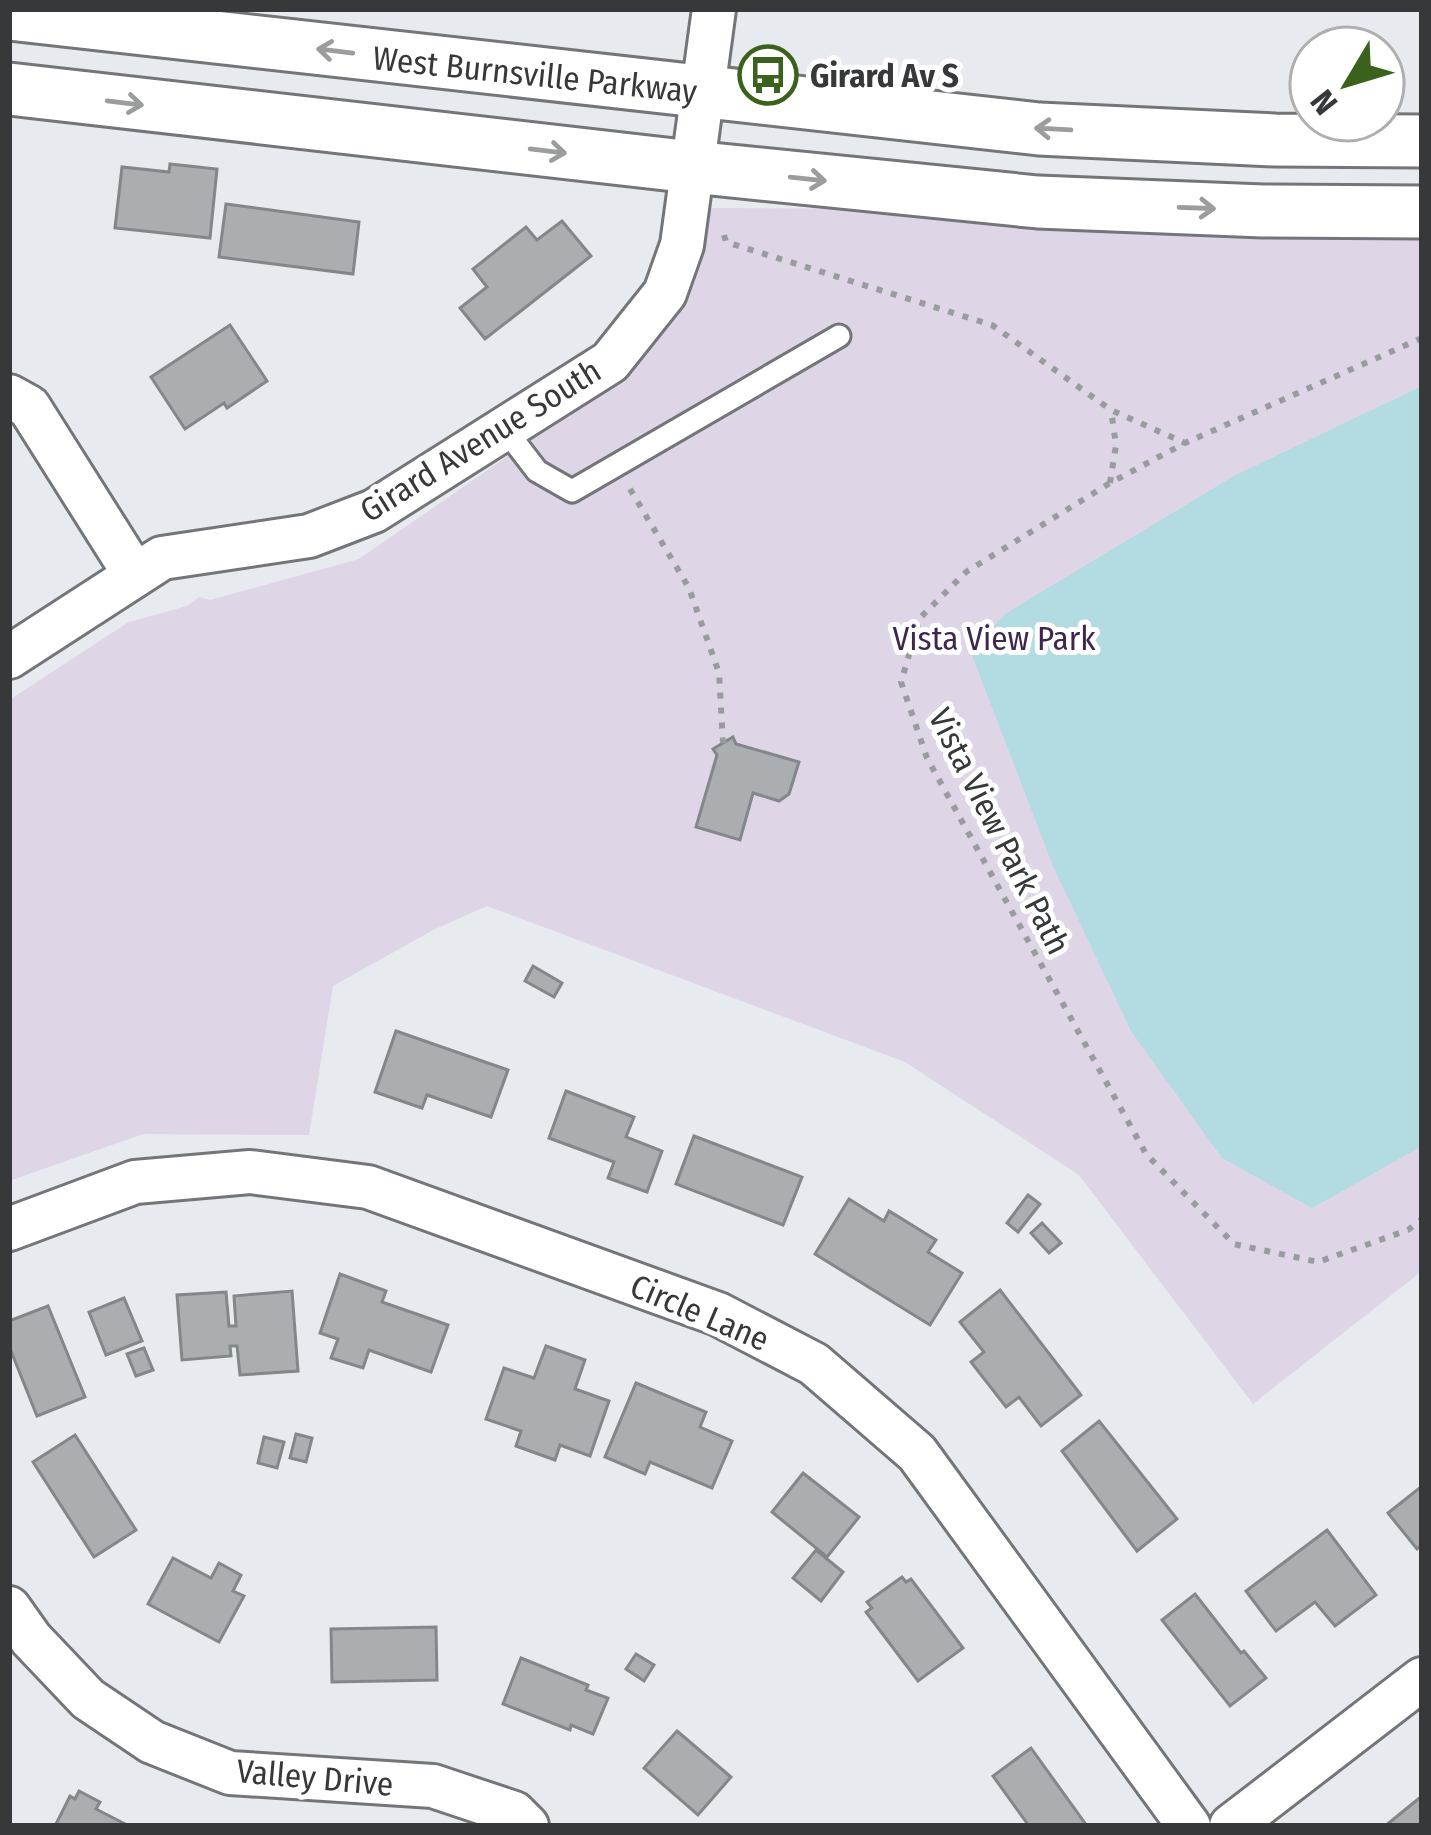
<svg xmlns="http://www.w3.org/2000/svg" width="1431" height="1835" font-family="'Fira Sans Condensed',sans-serif">
<rect width="100%" height="100%" fill="#e7eaee"/>
<polygon fill="#ded5e7" points="705,208 1422,210 1422,1271 1253,1404 1079,1175 905,1062 487,906 433,930 333,986 309,1135 143,1134 9,1181 9,700 129,622 187,606 199,597 210,600 359,559 619,379 690,292"/>
<polygon fill="#b2dbe2" points="1422,386 1422,1146 1312,1208 1222,1158 1131,1031 1053,866 970,650 1005,614 1234,476"/>
<g fill="#aaaeb1" stroke="#828789" stroke-width="3">
<polygon points="170,164 217,169 210,238 115,228 122,167 169,172"/>
<polygon points="226,204 359,222 353,274 219,257"/>
<polygon points="562,221 591,256 485,339 460,308 487,287 473,269 526,227 537,240"/>
<polygon points="230,325 267,381 227,408 224,403 185,429 151,377"/>
<polygon points="733,737 736,744 799,762 789,794 779,801 753,793 740,840 696,827 717,755 713,749"/>
<polygon points="533,966 562,983 554,997 525,981"/>
<polygon points="396,1031 508,1070 491,1117 427,1095 422,1108 375,1092"/>
<polygon points="566,1091 634,1117 626,1137 662,1151 647,1192 608,1178 614,1162 549,1138"/>
<polygon points="694,1136 802,1177 783,1225 676,1184"/>
<polygon points="1028,1195 1040,1204 1018,1232 1007,1223"/>
<polygon points="849,1199 884,1221 889,1211 936,1240 928,1252 962,1273 930,1325 815,1254"/>
<polygon points="1042,1223 1061,1243 1049,1253 1031,1233"/>
<polygon points="340,1274 386,1291 382,1302 448,1325 431,1372 369,1350 363,1368 331,1358 338,1339 320,1333"/>
<polygon points="1000,1290 1081,1395 1041,1426 1019,1397 1006,1407 971,1362 984,1352 960,1322"/>
<polygon points="292,1291 298,1371 240,1375 237,1346 230,1346 231,1356 182,1360 177,1295 226,1292 229,1326 236,1326 234,1296"/>
<polygon points="124,1298 142,1341 106,1355 89,1312"/>
<polygon points="48,1306 85,1397 37,1416 9,1346 9,1321"/>
<polygon points="546,1346 585,1360 575,1389 609,1401 590,1456 560,1445 555,1460 516,1446 521,1431 486,1419 504,1368 534,1378"/>
<polygon points="144,1348 153,1370 136,1376 127,1354"/>
<polygon points="636,1383 706,1412 700,1427 732,1441 712,1488 650,1462 645,1474 605,1457"/>
<polygon points="1099,1421 1177,1519 1137,1551 1062,1451"/>
<polygon points="296,1434 312,1438 306,1462 290,1458"/>
<polygon points="75,1435 136,1530 94,1557 33,1462"/>
<polygon points="264,1437 284,1442 277,1468 258,1463"/>
<polygon points="803,1473 859,1517 827,1557 772,1512"/>
<polygon points="1422,1486 1422,1545 1417,1549 1388,1513"/>
<polygon points="1327,1530 1376,1595 1335,1626 1315,1602 1276,1631 1246,1591"/>
<polygon points="816,1550 843,1572 821,1601 793,1578"/>
<polygon points="173,1558 211,1578 219,1563 241,1575 233,1591 244,1596 219,1642 148,1604"/>
<polygon points="902,1577 906,1582 911,1579 963,1648 918,1681 866,1612 872,1608 867,1602"/>
<polygon points="1195,1594 1241,1653 1244,1651 1266,1678 1230,1706 1162,1620"/>
<polygon points="436,1627 437,1680 332,1682 331,1629"/>
<polygon points="636,1654 654,1665 644,1681 626,1669"/>
<polygon points="521,1658 588,1685 586,1690 608,1698 593,1734 571,1725 570,1730 503,1704"/>
<polygon points="677,1731 731,1777 698,1815 644,1768"/>
<polygon points="1031,1748 1087,1826 1029,1826 993,1776"/>
<polygon points="79,1791 100,1802 96,1809 129,1826 55,1826 70,1796 75,1799"/>
<polygon points="1422,1796 1422,1826 1385,1826"/>
</g>
<g fill="none" stroke-linecap="round" stroke-linejoin="round">
<defs>
<polyline id="service" points="504,428 537,471 572,491 839,336"/>
<g id="minor">
<polyline points="9,396 29,407 135,575"/>
<polyline points="9,657 162,558 309,536 374,511 610,362 665,293 682,245 714,9"/>
<polyline points="9,1229 135,1182 250,1172 368,1187 718,1314 814,1364 917,1453 1189,1826"/>
<polyline points="9,1608 31,1639 88,1699 152,1742 230,1773 433,1786 514,1813 527,1826"/>
<polyline points="1231,1826 1422,1679"/>
</g>
<g id="tertiary">
<polyline points="9,14 1039,129 1275,140 1422,141"/>
<polyline points="9,89 692,167 1038,202 1263,211 1422,212"/>
</g>
</defs>
<use href="#service" stroke="#737579" stroke-width="27"/>
<use href="#minor" stroke="#737579" stroke-width="48"/>
<use href="#tertiary" stroke="#737579" stroke-width="57"/>
<g stroke="#999c9f" stroke-width="6" stroke-dasharray="6 9" stroke-linecap="butt">
<polyline points="724,235 726,242 992,325 1111,410 1185,443"/>
<polyline points="1422,338 1185,443 1110,483 966,572 920,618 901,682 927,758 1146,1154 1234,1244 1318,1262 1408,1230 1422,1219"/>
<polyline points="1110,483 1116,445 1111,410"/>
<polyline points="630,489 689,588 719,673 723,743"/>
</g>
<use href="#service" stroke="#fff" stroke-width="21"/>
<use href="#minor" stroke="#fff" stroke-width="42"/>
<use href="#tertiary" stroke="#fff" stroke-width="51"/>
</g>
<defs><path id="oneway-shaft" d="M-6 0H5M1.5-3L5.5 0L1.5 3" fill="none" stroke-width="1.6" stroke-linecap="round" stroke-linejoin="round" transform="scale(3)"/></defs>
<g stroke="#9b9c9c">
<use href="#oneway-shaft" transform="translate(335 51) rotate(-173)"/>
<use href="#oneway-shaft" transform="translate(125 103) rotate(7)"/>
<use href="#oneway-shaft" transform="translate(1053 129) rotate(-177)"/>
<use href="#oneway-shaft" transform="translate(548 151) rotate(7)"/>
<use href="#oneway-shaft" transform="translate(808 179) rotate(6)"/>
<use href="#oneway-shaft" transform="translate(1197 208) rotate(2)"/>
</g>
<defs>
<symbol id="bus-ring" viewBox="-11 -11 22 22"><circle r="9.5" fill="#fff" stroke="#3a621d" stroke-width="1.5"/><path d="M-5-6H5V4H4V6H2V4H-2V6H-4V4H-5ZM-3.5-4V0h7V-4ZM-3.5 1.2v1.5H-2V1.2ZM2 1.2v1.5H3.5V1.2Z" fill="#3a621d"/></symbol>
</defs>
<g fill-rule="evenodd">
<use href="#bus-ring" x="735" y="42" width="66" height="66"/>
</g>
<g text-anchor="middle" stroke-width="10" stroke-linejoin="round" paint-order="stroke">
<g font-size="33" fill="#37383a" stroke="#fff">
<text transform="translate(535 74) rotate(6)" y="12">West Burnsville Parkway</text>
<text transform="translate(480 440) rotate(-32)" y="12">Girard Avenue South</text>
<text transform="translate(1000 831) rotate(63)" y="12">Vista View Park Path</text>
<text transform="translate(700 1312) rotate(23)" y="12">Circle Lane</text>
<text transform="translate(315 1777) rotate(5)" y="12">Valley Drive</text>
</g>
<g font-size="33" font-weight="bold" fill="#37383a" stroke="#fff" text-anchor="start">
<text x="810" y="87">Girard Av S</text>
</g>
<g font-size="33" fill="#3e274f" stroke="#fff">
<text x="994" y="650">Vista View Park</text>
</g>
</g>
<rect width="1431" height="1835" fill="none" stroke="#37383a" stroke-width="24"/>
<g transform="translate(1347 84) rotate(232)"><circle r="57" fill="#ffffff" stroke="#afafb0" stroke-width="3"/>
<path d="M0-9L21 45L0 30L-21 45Z" fill="#3a621d"/>
<text y="-18" font-size="33" font-weight="bold" text-anchor="middle" fill="#37383a">N</text>
</g>
</svg>
